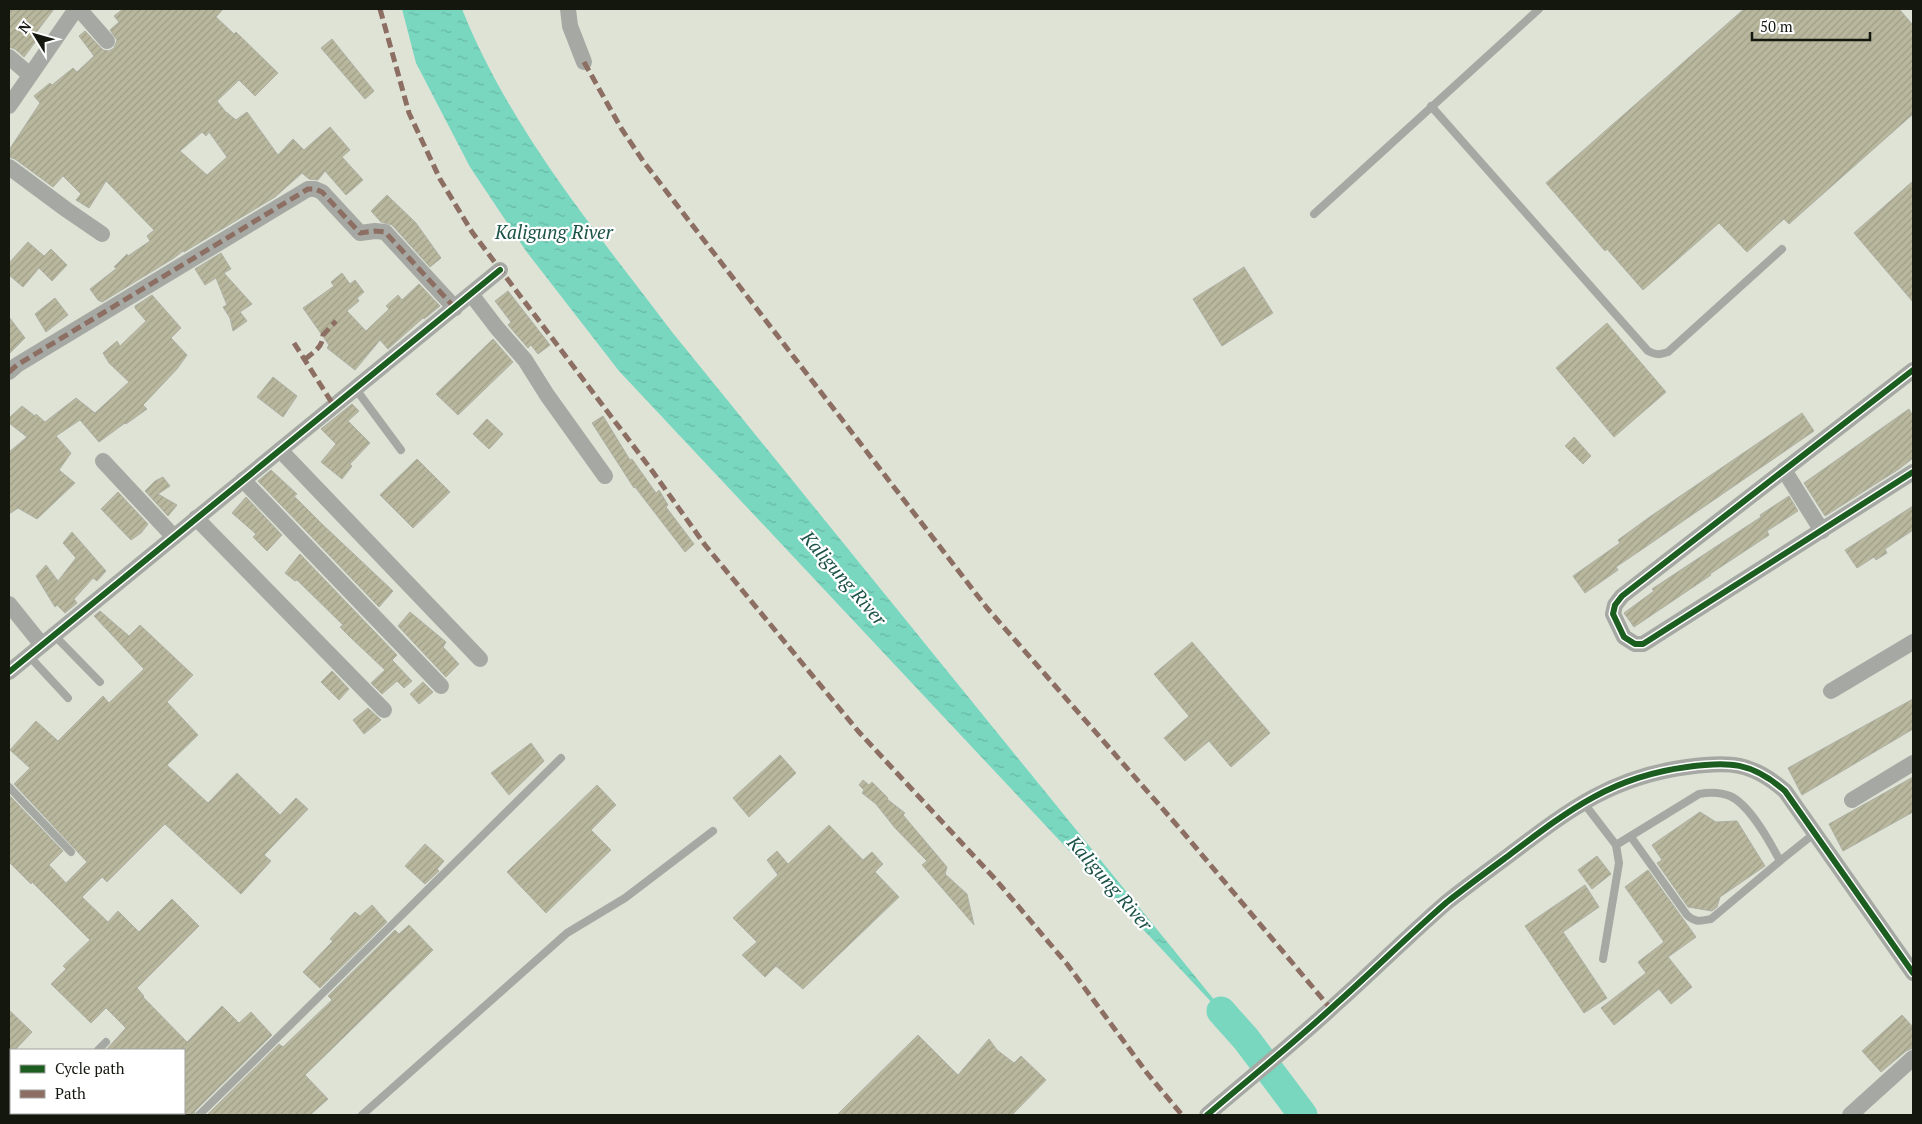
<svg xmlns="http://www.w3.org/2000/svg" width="1922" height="1124" font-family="'PT Serif',serif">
<defs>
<pattern id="water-ripples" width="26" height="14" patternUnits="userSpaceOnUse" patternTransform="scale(1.25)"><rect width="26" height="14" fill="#79d7c0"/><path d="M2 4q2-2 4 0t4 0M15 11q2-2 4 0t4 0" fill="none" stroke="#68b8a4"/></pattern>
<pattern id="building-hatch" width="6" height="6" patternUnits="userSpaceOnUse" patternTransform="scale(1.25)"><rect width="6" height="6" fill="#b9b89e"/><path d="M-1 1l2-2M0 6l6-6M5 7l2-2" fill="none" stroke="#9e9d87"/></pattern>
</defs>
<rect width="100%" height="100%" fill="#dee3d6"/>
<path fill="url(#water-ripples)" d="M 402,9 L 462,9 C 510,129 595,230 672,332 L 1246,1039 L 619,371 L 526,251 L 470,167 L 416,63 Z"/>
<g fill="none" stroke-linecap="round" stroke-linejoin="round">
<polyline stroke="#79d7c0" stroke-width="29" points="1221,1011 1246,1039 1303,1115"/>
</g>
<g fill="url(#building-hatch)" stroke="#aeb0a5" fill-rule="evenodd">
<polygon points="9,9 54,9 35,34 39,37 24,57 15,49 9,47"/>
<path d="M 123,9 L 223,9 L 216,17 L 234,34 L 236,32 L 278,73 L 255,96 L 239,80 L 217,101 L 225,111 L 236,120 L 247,112 L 278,155 L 293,139 L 304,150 L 330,127 L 350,150 L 342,157 L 363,180 L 346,195 L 325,171 L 318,180 L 309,179 L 302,173 L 275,197 L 184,252 L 183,251 L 174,258 L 102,302 L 98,300 L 90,289 L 117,268 L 114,267 L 127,254 L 128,256 L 150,241 L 147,236 L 154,230 L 106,181 L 89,208 L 76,200 L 81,194 L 63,176 L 53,187 L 15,159 L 9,157 L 9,150 L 40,103 L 34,96 L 50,83 L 52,85 L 73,68 L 77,72 L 94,56 L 79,36 L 85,31 L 103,50 L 109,51 L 114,48 L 117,40 L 110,30 L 119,22 L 114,16 ZM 202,132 L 206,136 L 209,132 L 227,157 L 207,175 L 180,151 Z"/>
<polygon points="1744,9 1899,9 1913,25 1913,114 1789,224 1784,219 1747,252 1719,223 1643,290 1607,249 1605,251 1546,183"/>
<polygon points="332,39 374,91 365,99 321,48"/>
<polygon points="1913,181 1913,302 1854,233"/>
<polygon points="387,195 416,223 441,258 430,267 392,225 381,222 371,211"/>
<polygon points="28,242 44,256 51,249 67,265 52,281 39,268 23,287 9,275 9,263"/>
<polygon points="221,253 231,269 224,273 252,304 240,312 247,321 233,331 230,318 223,307 227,305 216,278 205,285 195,269"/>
<polygon points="1244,267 1273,313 1222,346 1193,299"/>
<polygon points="342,273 350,284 355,280 364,292 357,298 359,301 347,311 366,331 389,309 386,306 398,295 402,300 419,284 440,306 424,319 423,318 388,349 380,340 355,370 327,348 329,345 303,308 334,286 331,282"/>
<polygon points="508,291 550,345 538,354 531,345 528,348 508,325 511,322 495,301"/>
<polygon points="152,295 181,328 171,338 187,355 177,369 143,405 147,409 126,424 125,423 99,442 80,420 56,436 71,453 59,470 75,483 37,519 18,508 9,514 9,452 27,437 9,423 9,418 22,406 35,416 36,414 45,422 76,398 95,413 129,382 109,363 103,353 117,341 120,346 146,321 135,308 135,306"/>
<polygon points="55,298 68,315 46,332 35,314"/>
<polygon points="9,317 25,338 9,354"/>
<polygon points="1607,323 1666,392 1614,437 1556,368"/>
<polygon points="493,339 513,362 458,415 436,394"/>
<polygon points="273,377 297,396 283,417 257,397"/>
<polygon points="352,404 359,411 348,421 370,443 350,464 352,466 342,479 321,462 336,444 321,429"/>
<polygon points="1909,409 1913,416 1913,458 1899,469 1825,516 1804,483"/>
<polygon points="1802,413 1814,431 1641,550 1616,567 1618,570 1585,593 1573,576 1620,543 1618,540 1651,516"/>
<polygon points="603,416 630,460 632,459 656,493 659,490 668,505 666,507 694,544 685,552 635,487 634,488 592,423"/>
<polygon points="487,419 503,434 489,449 473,434"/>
<polygon points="1574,437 1591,456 1583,464 1565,446"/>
<polygon points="417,459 450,492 413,528 380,495"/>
<polygon points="271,470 297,494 294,496 322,524 393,591 379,607 258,481"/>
<polygon points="163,477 170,486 158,494 177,505 168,516 145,491 155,481"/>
<polygon points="118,492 148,524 141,533 131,540 101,509"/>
<polygon points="1789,496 1798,511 1767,531 1769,535 1710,574 1711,575 1634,627 1624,613 1654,591 1652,589 1735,534 1761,517 1760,515"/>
<polygon points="246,497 282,535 267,551 253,537 256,534 232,513"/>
<polygon points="1913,506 1913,530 1885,549 1887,553 1876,560 1874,557 1857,568 1845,550"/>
<polygon points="72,532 106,571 97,581 93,578 74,599 77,603 65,613 57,605 55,607 36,576 46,565 58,581 76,558 63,543"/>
<polygon points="300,554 397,655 392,660 412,681 404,688 397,681 382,694 371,683 385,670 349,636 340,627 343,625 297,580 295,581 285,573"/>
<polygon points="100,611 129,636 140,625 193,675 167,702 198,735 167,765 208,803 237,773 280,815 296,798 308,809 264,855 271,861 241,894 165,824 107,882 102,877 82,897 108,922 118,911 139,932 172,899 199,926 137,988 144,996 143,997 187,1042 222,1006 239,1023 251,1012 272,1035 195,1111 194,1115 184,1115 184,1050 106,1050 126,1028 106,1008 91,1023 51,984 66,969 63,966 90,940 32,882 31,884 9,862 9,795 63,851 49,865 66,883 87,862 14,784 30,768 10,750 36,721 58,741 103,696 109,703 144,669 94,616"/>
<polygon points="410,612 446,642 443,647 459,664 446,677 398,626"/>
<polygon points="1192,642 1270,733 1231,767 1209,741 1185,761 1164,738 1189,716 1154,674"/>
<polygon points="332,671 349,689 339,700 321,682"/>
<polygon points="423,682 433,692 419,704 410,694"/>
<polygon points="1913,699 1913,729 1802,795 1788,768"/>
<polygon points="368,708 381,720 364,734 353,720"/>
<polygon points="531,743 544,761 509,795 491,773"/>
<polygon points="780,755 796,773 749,817 733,798"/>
<polygon points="1913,777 1913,812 1843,851 1829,824"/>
<polygon points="863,780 869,785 872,782 888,798 887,799 905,813 903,815 947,867 945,874 967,894 974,925 922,865 927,861 895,828 876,804 862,793 864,790 859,785"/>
<polygon points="597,785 616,805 591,830 611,850 546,913 507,872"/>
<polygon points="1700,812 1716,822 1737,821 1765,866 1720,897 1717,907 1712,911 1688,907 1657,863 1662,860 1652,845"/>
<polygon points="829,825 863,860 872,852 883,864 875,872 899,897 803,989 776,966 765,977 742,955 757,942 733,918 778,875 767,860 777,851 788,864"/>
<polygon points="425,844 444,861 437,869 439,871 425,884 405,866"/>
<polygon points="1597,856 1611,874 1592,889 1578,870"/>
<polygon points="1648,870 1696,937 1668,957 1692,987 1671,1004 1659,989 1614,1025 1601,1008 1646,973 1638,962 1664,942 1625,887"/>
<polygon points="1585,885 1599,907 1563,932 1607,998 1584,1013 1525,926"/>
<polygon points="372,905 387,922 320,988 303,972 333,941 330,939 355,912 360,916"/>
<polygon points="409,925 433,950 305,1075 328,1099 310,1115 207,1115 279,1044 283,1047 332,1000 328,996 395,930 399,934"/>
<polygon points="9,1010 32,1032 15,1050 11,1050 11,1054 9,1057"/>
<polygon points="1902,1015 1913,1027 1913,1048 1906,1051 1881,1072 1862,1051"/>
<polygon points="918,1035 958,1075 989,1039 997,1050 1014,1063 1021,1056 1046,1080 1012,1115 837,1115"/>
</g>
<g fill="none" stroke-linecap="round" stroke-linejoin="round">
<g stroke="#a6a9a3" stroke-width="8">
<path d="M 1431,106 L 1648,351 C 1656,355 1659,355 1668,352 L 1782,249"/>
<polyline points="1314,214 1539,9"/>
<polyline points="355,388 401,450"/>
<polyline points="54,635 100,682"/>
<polyline points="29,656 68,698"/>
<polyline points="9,787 71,852"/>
<polyline points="1583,802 1616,845 1619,863 1603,959"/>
<path d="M 1616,845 L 1699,794 C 1710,792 1720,792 1730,796 C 1750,805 1770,842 1780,861 L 1711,919 C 1701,921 1695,923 1687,915 L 1631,837"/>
<polyline points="1780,861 1815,833"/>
<polyline points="98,1050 106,1042"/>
<polyline points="36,1115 38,1113"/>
<polyline points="199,1115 561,758"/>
<polyline points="362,1115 567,933 625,898 713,831"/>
</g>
<g stroke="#a6a9a3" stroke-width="16">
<polyline points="79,9 107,41"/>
<polyline points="568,9 570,26 584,62"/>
<polyline points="9,57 30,75"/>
<polyline points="9,106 76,9"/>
<polyline points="9,167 67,210 102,234"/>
<polyline points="471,294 497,328 525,360 547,395 605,476"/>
<polyline points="1913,370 1622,596 1615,605 1613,614 1624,637 1635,644 1643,644 1913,472"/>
<polyline points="9,372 17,365 308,189 315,189 322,192 360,233 375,231 385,232 455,308"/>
<polyline points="280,450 480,659"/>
<polyline points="103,461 174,537"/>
<polyline points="1784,470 1822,531"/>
<polyline points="243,480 441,686"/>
<polyline points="196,518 384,710"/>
<polyline points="9,604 42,645"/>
<polyline points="9,672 500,270"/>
<polyline points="1831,691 1913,642"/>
<polyline points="1852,800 1913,763"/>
<path d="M 1207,1115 C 1250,1078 1294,1043 1336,1004 C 1373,971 1409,935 1447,902 C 1466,887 1485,873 1504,859 C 1565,813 1609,777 1687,767 C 1729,761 1752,762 1785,791 L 1913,973"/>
<polyline points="1850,1115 1913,1058"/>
</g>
<g stroke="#8d6e63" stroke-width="5" stroke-dasharray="10 5" stroke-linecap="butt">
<polyline points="380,9 409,113 440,179 472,232 653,472 705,545 858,731 996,880 1067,964 1147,1073 1182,1115"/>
<polyline points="584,62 621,128 643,161 987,608 1182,831 1331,1009"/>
<polyline points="294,343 334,406"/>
<path d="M 305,359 C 314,352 323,347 323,335 L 336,321"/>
<polyline points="9,372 17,365 308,189 315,189 322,192 360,233 375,231 385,232 455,308"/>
</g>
<defs>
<g id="cycleway">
<polyline points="1913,370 1622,596 1615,605 1613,614 1624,637 1635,644 1643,644 1913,472"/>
<polyline points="9,672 500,270"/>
<path d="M 1207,1115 C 1250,1078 1294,1043 1336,1004 C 1373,971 1409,935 1447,902 C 1466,887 1485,873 1504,859 C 1565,813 1609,777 1687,767 C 1729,761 1752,762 1785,791 L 1913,973"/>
</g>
</defs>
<use href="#cycleway" stroke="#fff" stroke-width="9"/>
<use href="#cycleway" stroke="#1b5e20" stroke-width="6"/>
</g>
<g text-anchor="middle" stroke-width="4.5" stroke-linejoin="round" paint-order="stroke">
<g font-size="19" font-style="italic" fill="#1c5347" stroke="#fff">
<text x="554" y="239">Kaligung River</text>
<text transform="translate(844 578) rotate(49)" y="7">Kaligung River</text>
<text transform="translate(1110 883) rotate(49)" y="7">Kaligung River</text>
</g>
</g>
<rect width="1922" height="1124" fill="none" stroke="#13170e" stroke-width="20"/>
<rect x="10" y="1049" width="175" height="65" fill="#ffffff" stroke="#a1a29f"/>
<rect x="20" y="1065" width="25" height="8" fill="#1b5e20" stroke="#a1a29f"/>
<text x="55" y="1074" font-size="15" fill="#13170e">Cycle path</text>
<rect x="20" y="1090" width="25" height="8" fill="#8d6e63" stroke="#a1a29f"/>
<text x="55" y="1099" font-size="15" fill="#13170e">Path</text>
<g transform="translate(35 35) rotate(307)" stroke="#ffffff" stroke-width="4" paint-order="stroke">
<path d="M0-4L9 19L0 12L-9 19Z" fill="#13170e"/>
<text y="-8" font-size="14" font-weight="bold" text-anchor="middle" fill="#13170e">N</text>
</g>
<path d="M1752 32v8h118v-8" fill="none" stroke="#13170e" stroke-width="2.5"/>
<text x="1760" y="32" font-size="15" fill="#13170e" stroke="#ffffff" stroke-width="4" paint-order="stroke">50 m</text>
</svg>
